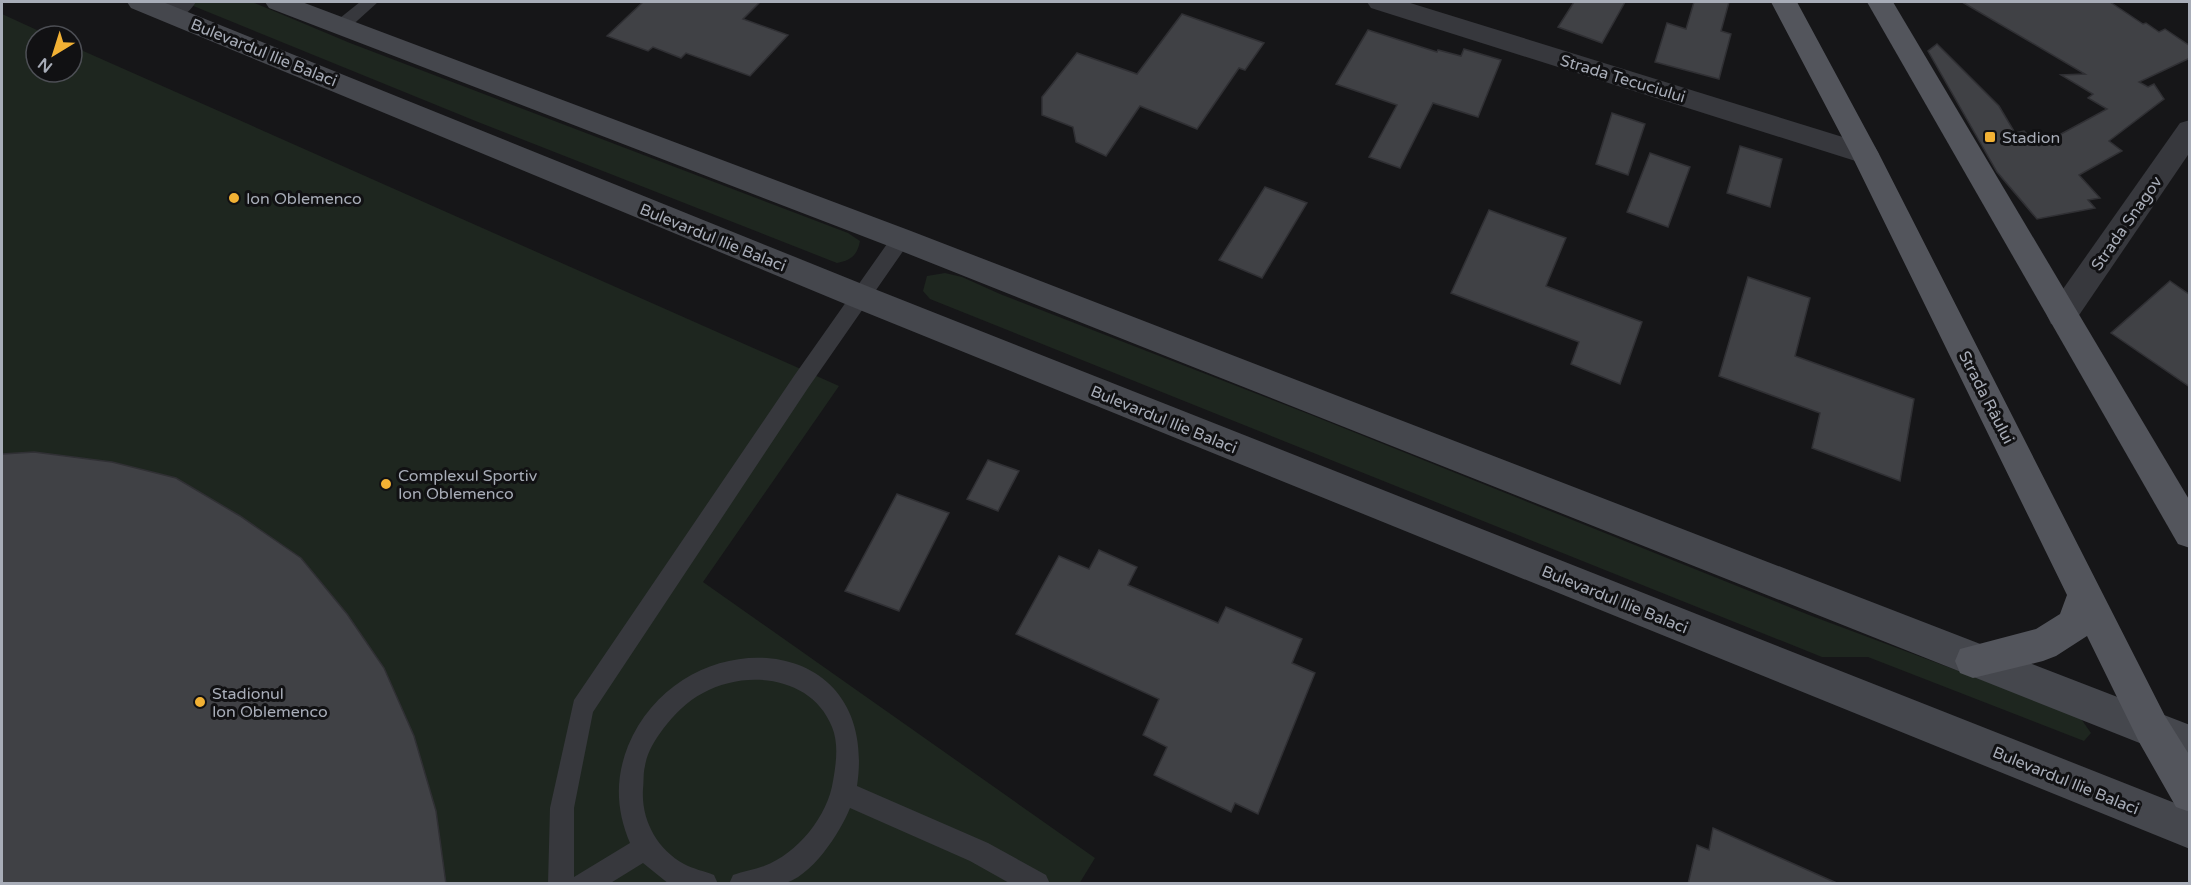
<svg xmlns="http://www.w3.org/2000/svg" width="2191" height="885" font-family="'Varela Round',sans-serif">
<rect width="100%" height="100%" fill="#161618"/>
<g fill="#1e261f">
<path d="M 189,2 L 252,2 L 350,43 L 848,233 L 860,241 C 857,256 851,260 837,263 L 478,122 L 191,5 Z"/>
<polygon points="2,14 50,36 36,36 36,72 72,72 72,46 839,386 703,582 1095,858 1079,884 2,883"/>
<polygon points="945,273 962,277 1000,294 1311,415 1809,615 2079,716 2091,733 2084,741 1868,657 1822,657 930,299 923,291 927,276"/>
</g>
<g fill="#404145" stroke="#303034" stroke-width="1.5">
<polygon points="643,2 760,2 743,19 788,35 750,76 686,53 681,58 653,47 648,51 607,36"/>
<polygon points="1574,2 1625,2 1602,43 1558,27"/>
<polygon points="1694,2 1729,2 1721,31 1731,34 1719,79 1655,62 1667,23 1686,29"/>
<polygon points="1962,2 2110,2 2143,24 2146,23 2159,32 2165,29 2190,46 2190,58 2139,82 2148,87 2154,84 2164,99 2109,141 2122,151 2079,175 2100,198 2088,200 2095,208 2037,219 1997,172 1928,51 1937,44 1999,106 2015,133 2024,131 2039,146 2107,109 2088,98 2093,94 2061,75 2085,74"/>
<polygon points="1182,14 1264,43 1245,70 1239,68 1197,129 1140,106 1106,156 1076,142 1073,127 1042,115 1042,97 1077,53 1137,74"/>
<polygon points="1368,30 1437,52 1438,50 1461,56 1464,49 1501,60 1478,117 1433,103 1400,168 1369,157 1397,105 1336,84"/>
<polygon points="1612,113 1645,124 1628,175 1596,164"/>
<polygon points="1740,146 1782,159 1770,207 1727,193"/>
<polygon points="1650,153 1690,167 1668,227 1627,212"/>
<polygon points="1265,187 1307,203 1262,278 1219,260"/>
<polygon points="1489,210 1566,238 1546,286 1642,322 1620,384 1571,364 1579,342 1451,293"/>
<polygon points="1748,277 1810,298 1795,356 1914,399 1900,481 1812,448 1820,413 1719,376"/>
<polygon points="2170,281 2190,295 2190,387 2111,333"/>
<polygon points="34,452 112,462 176,478 240,516 301,558 347,614 384,668 414,736 436,811 446,884 2,884 2,454"/>
<polygon points="988,460 1019,471 998,511 967,499"/>
<polygon points="897,494 949,513 899,611 845,591"/>
<polygon points="1099,550 1137,567 1128,585 1218,623 1226,607 1302,639 1292,663 1315,673 1258,814 1235,803 1231,812 1154,775 1167,747 1143,735 1159,699 1016,634 1059,556 1089,569"/>
<polygon points="1713,828 1839,884 1688,884 1697,845 1709,850"/>
</g>
<g fill="none" stroke-linecap="round" stroke-linejoin="round">
<g fill="#37383d" fill-rule="evenodd">
<polygon points="360,2 378,2 347,30 335,30 333,26 335,22"/>
<path d="M 901,232 L 908,234 L 910,239 L 908,244 L 808,388 L 593,712 L 574,808 L 574,877 L 630,843 C 616,810 615,779 628,746 C 680,619 881,626 857,786 L 988,843 L 1046,875 L 1050,884 L 1011,884 L 970,861 L 850,808 C 840,833 811,878 782,884 C 766,885 746,884 729,884 L 733,875 C 743,871 754,870 764,866 C 797,854 828,816 833,781 C 836,764 839,744 832,727 C 812,676 746,669 703,693 C 687,701 674,715 663,729 C 655,740 647,752 645,766 C 643,773 644,781 643,789 C 641,820 657,849 684,864 C 693,869 704,871 714,875 L 718,884 L 669,884 L 643,863 L 609,884 L 548,884 L 550,808 L 574,700 L 794,376 L 894,234 Z"/>
</g>
<g fill="#37383d" fill-rule="evenodd">
<path d="M 167,2 L 196,2 C 188,15 175,23 160,19 L 156,13 Z"/>
<polygon points="1367,2 1407,2 1875,147 1879,154 1875,161 1865,164 1371,8"/>
<polygon points="2190,120 2190,152 2073,324 2062,327 2051,324 2047,315 2051,306 2180,123"/>
</g>
<g fill="#45474d" fill-rule="evenodd">
<polygon points="127,2 163,2 872,288 2190,809 2190,849 850,306 131,8"/>
<polygon points="265,2 302,2 911,231 2190,725 2190,763 891,247 269,8"/>
</g>
<g fill="#53555c" fill-rule="evenodd">
<polygon points="1771,2 1797,2 1879,154 2165,716 2190,756 2190,812 2176,807 2139,742 2087,636 2056,656 2043,661 1973,678 1960,673 1955,661 1960,649 2036,629 2060,614 2067,595 1851,154"/>
<polygon points="1867,2 1893,2 2190,501 2190,548 2178,544"/>
</g>
</g>
<g fill="#f2b134" stroke="#111113" stroke-width="2">
<rect x="1984" y="131" width="12" height="12" rx="3"/>
<circle cx="234" cy="198" r="6"/>
<circle cx="386" cy="484" r="6"/>
<circle cx="200" cy="702" r="6"/>
</g>
<g text-anchor="middle" stroke-width="6" stroke-linejoin="round" paint-order="stroke">
<g font-size="16" fill="#a8adb8" stroke="#111113">
<text transform="translate(264 52) rotate(22)" y="6">Bulevardul Ilie Balaci</text>
<text transform="translate(1623 78) rotate(17)" y="6">Strada Tecuciului</text>
<text transform="translate(2126 223) rotate(-55)" y="6">Strada Snagov</text>
<text transform="translate(713 237) rotate(22)" y="6">Bulevardul Ilie Balaci</text>
<text transform="translate(1987 397) rotate(63)" y="6">Strada Râului</text>
<text transform="translate(1164 419) rotate(22)" y="6">Bulevardul Ilie Balaci</text>
<text transform="translate(1615 599) rotate(22)" y="6">Bulevardul Ilie Balaci</text>
<text transform="translate(2066 780) rotate(22)" y="6">Bulevardul Ilie Balaci</text>
</g>
<g font-size="16" fill="#a8adb8" stroke="#111113" text-anchor="start">
<text x="2002" y="143">Stadion</text>
<text x="246" y="204">Ion Oblemenco</text>
<text x="398" y="481">Complexul Sportiv<tspan x="398" dy="18">Ion Oblemenco</tspan></text>
<text x="212" y="699">Stadionul<tspan x="212" dy="18">Ion Oblemenco</tspan></text>
</g>
</g>
<rect width="2191" height="885" fill="none" stroke="#a8adb8" stroke-width="6"/>
<g transform="translate(54 54) rotate(218)"><circle r="28" fill="#111113" stroke="#4d4f55" stroke-width="1.5"/>
<path d="M0-4.5L10 22L0 15L-10 22Z" fill="#f2b134"/>
<text y="-9" font-size="16" font-weight="bold" text-anchor="middle" fill="#a8adb8">N</text>
</g>
</svg>
